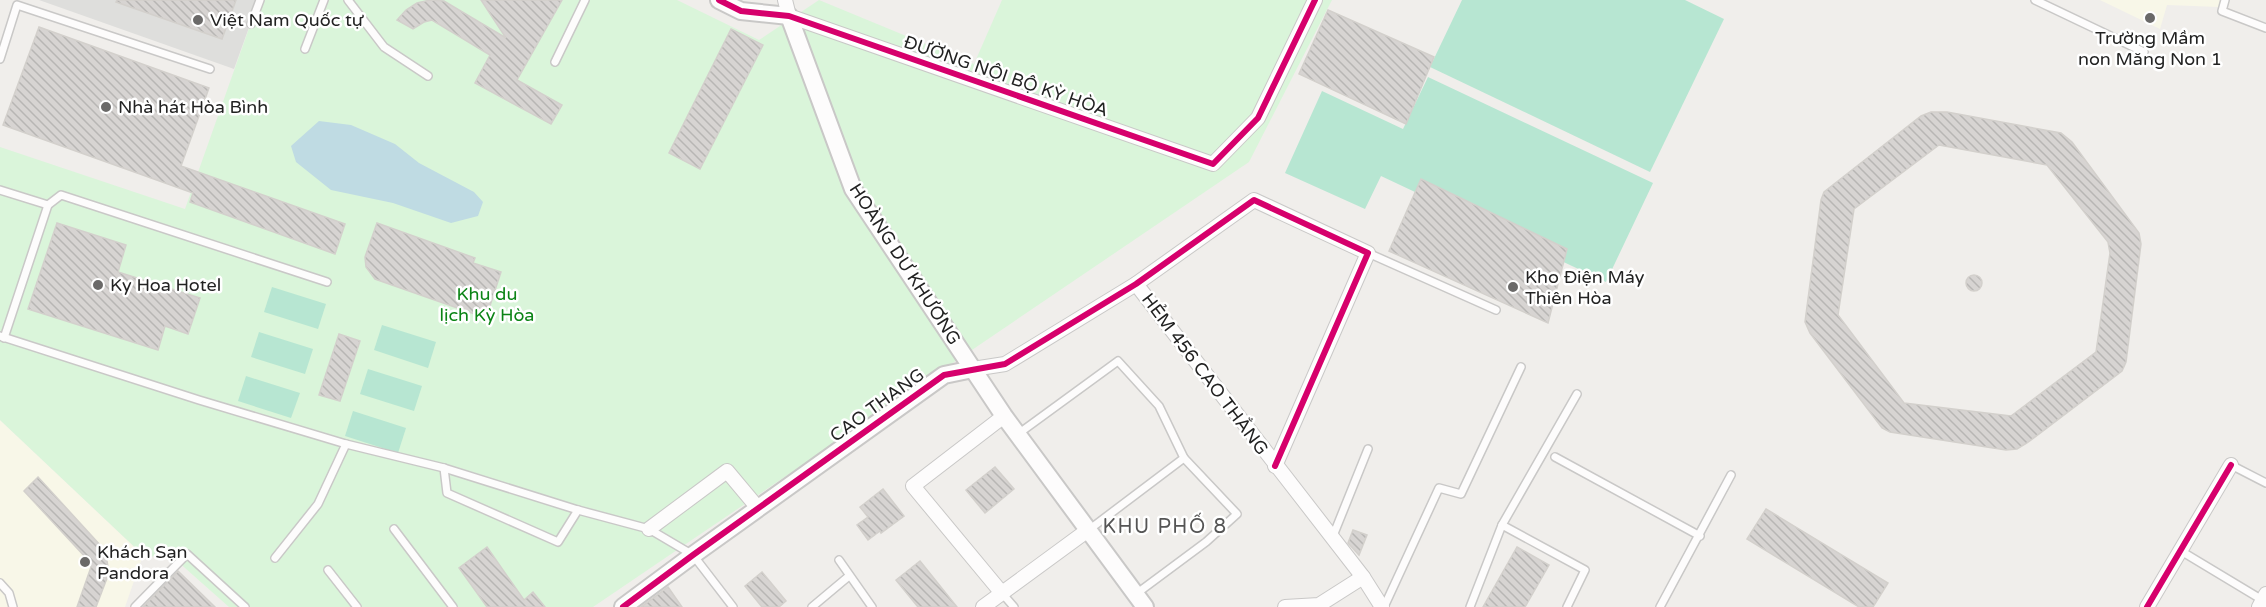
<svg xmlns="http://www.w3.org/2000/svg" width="2266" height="607" font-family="'Varela Round',sans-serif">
<defs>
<pattern id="building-back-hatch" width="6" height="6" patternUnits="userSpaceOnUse" patternTransform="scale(1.5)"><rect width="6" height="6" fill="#d7d4d2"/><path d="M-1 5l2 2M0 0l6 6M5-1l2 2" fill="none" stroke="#b8b6b4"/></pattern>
</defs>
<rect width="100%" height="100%" fill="#f0eeeb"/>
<g fill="#f8f7e8">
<polygon points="2100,0 2221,0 2219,7 2167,5 2160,29"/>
<polygon points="0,420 143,555 125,607 0,607"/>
</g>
<polygon fill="#dededc" points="39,0 259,0 234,69"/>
<polygon fill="#daf5da" points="259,0 677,0 759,40 819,0 974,64 1002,0 1332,0 1249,162 593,607 229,607 176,560 143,555 0,420 0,147 185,209"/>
<g fill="#b7e6d2">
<polygon points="1462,0 1685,0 1724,19 1650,172 1430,67"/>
<polygon points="1428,77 1653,183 1606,282 1381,176 1365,209 1285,173 1322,91 1403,129"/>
<polygon points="272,287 326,304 318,329 264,312"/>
<polygon points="382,325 436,342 428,368 374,350"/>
<polygon points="259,332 313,349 305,374 251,357"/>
<polygon points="368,369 422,386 414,411 360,394"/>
<polygon points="246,376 300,393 291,418 238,401"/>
<polygon points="353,411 406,428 398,453 345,436"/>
</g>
<polygon fill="#bfdbe3" points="319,121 351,125 395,144 419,163 474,192 483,202 478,216 451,223 393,203 331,190 296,162 291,146"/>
<g fill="url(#building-back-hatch)" stroke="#d3d0cc" stroke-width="1.5" fill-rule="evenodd">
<polygon points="117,0 236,0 222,39 116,2"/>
<polygon points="430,0 444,1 506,38 481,0 562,0 517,80 562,105 551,124 475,83 490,55 432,20 424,22 413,29 397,20 406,10 417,3"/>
<polygon points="1328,10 1434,57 1406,124 1299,74"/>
<polygon points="39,27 209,88 181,166 345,224 335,254 190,202 193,193 3,125"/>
<polygon points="731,29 763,45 700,169 669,153"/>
<path d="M 1931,112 L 1947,112 L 2061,133 L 2072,142 L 2139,233 L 2141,244 L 2126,362 L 2122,371 L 2027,443 L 2017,449 L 2006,450 L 1890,432 L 1882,428 L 1810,333 L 1805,322 L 1821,200 L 1824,192 L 1921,116 ZM 1939,145 L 2047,165 L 2108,242 L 2110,253 L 2096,352 L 2011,416 L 1904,403 L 1838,315 L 1854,209 Z"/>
<polygon points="1421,179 1567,249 1548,323 1389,251"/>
<polygon points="57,223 126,245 118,272 200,298 188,334 165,326 158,350 28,309"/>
<polygon points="377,223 475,258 473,263 501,272 486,318 375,279 366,267 365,257"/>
<circle cx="1974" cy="283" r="8"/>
<polygon points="339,334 360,341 340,401 319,395"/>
<polygon points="995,467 1014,489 985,513 966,490"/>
<polygon points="38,477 101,546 106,555 109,573 96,607 77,607 91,567 87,559 24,491"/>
<polygon points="883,489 904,516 881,533 880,531 868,540 857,525 868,517 860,507"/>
<polygon points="1766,509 1888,583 1873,607 1859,607 1747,539"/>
<polygon points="1353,530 1367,535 1359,555 1348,543"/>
<polygon points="487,547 524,600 533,592 545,607 487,607 459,568"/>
<polygon points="1517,547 1549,565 1525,607 1483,607"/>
<polygon points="920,561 957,607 918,607 896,580"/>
<polygon points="178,571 215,607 143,607"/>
<polygon points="762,572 786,601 779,607 762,607 745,586"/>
<polygon points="668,587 682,607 641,607"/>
</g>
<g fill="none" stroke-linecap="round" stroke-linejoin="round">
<defs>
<g id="service">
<polyline points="348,0 384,47 428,76"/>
<polyline points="2035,0 2144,52"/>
<polyline points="2225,0 2222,11 2266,28"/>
<polyline points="251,24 260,0"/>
<polyline points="305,49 324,0"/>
<polyline points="0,59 17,5 210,69"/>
<polyline points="555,62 585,0"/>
<polyline points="0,190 48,205 61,195 327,282"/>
<polyline points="1368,253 1496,310"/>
<polyline points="0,336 199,400 346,444 444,468 578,510 649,529 693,555 733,607"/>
<polyline points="4,338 48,205"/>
<polyline points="1018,434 1118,361 1159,406 1184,458 1090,529"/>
<polyline points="1555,457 1700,536"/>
<polyline points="2231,465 2266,483"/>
<polyline points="444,468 447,493 558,542 578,510"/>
<polyline points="1502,525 1577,394"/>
<polyline points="394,529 453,607"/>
<polyline points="1333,536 1368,449"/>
<polyline points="2181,551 2264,601"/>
<polyline points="275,558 318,504 346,444"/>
<polyline points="839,560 872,607"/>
<polyline points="328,570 357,607"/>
<polyline points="0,583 9,593 13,607"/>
<polyline points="1001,592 1014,607"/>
<polyline points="1136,594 1206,542 1237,514 1184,458"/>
<polyline points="135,607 187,554 245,607"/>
<polyline points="812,607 849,576"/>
<polyline points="1384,607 1439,488 1461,494 1521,367"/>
<polyline points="1470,607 1502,525 1585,570 1567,607"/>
<polyline points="1660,607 1731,475"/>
</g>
<g id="minor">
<polyline points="785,0 789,16 1213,164 1258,118 1315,0"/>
<polyline points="1136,284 1363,577 1382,607"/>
<polyline points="973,369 1005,364 1136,284 1254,200 1368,253 1275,466"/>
<polyline points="649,529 727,471 758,508"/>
<polyline points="1001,592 913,486 1004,416"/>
<polyline points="983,607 1088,530"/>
<polyline points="1285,607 1319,605 1363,577"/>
<polyline points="2147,607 2231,465"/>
<polyline points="2259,607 2266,594"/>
</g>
<g id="tertiary">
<polyline points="719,0 741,11 789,16"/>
<polyline points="789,16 853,189 1004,416 1145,607"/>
<polyline points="623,607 693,555 944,375 973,369"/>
</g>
</defs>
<use href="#service" stroke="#c9c8c7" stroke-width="10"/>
<use href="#minor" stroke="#c9c8c7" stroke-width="16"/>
<use href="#tertiary" stroke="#c9c8c7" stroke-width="20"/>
<use href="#service" stroke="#fdfcfc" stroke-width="7"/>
<use href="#minor" stroke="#fdfcfc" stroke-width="14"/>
<use href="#tertiary" stroke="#fdfcfc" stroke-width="16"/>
<defs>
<g id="cycleway">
<polyline points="719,0 741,11 789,16 1213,164 1258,118 1315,0"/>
<polyline points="623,607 693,555 944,375 1005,364 1136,284 1254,200 1368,253 1275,466"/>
<polyline points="2147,607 2231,465"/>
</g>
</defs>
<use href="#cycleway" stroke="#fff" stroke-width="10"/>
<use href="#cycleway" stroke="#d6006c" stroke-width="6"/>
</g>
<g fill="#6a6968" stroke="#fff" stroke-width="2">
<circle cx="2150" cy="18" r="6"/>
<circle cx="198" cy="20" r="6"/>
<circle cx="106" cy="107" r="6"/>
<circle cx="98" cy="285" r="6"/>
<circle cx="1513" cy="287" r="6"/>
<circle cx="85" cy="562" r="6"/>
</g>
<g text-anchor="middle" stroke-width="5" stroke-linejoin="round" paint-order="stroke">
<g font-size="18" fill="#222" stroke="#fff" text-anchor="start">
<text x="210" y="26">Việt Nam Quốc tự</text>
<text x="2150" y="44" text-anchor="middle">Trường Mầm<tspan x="2150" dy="21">non Măng Non 1</tspan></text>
<text x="118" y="113">Nhà hát Hòa Bình</text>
<text x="1525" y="283">Kho Điện Máy<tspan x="1525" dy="21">Thiên Hòa</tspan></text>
<text x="110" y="291">Ky Hoa Hotel</text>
<text x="97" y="558">Khách Sạn<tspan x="97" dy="21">Pandora</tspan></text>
</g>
<g font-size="18" fill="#222" stroke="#fff">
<text transform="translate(1006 76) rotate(19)" y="6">ĐƯỜNG NỘI BỘ KỲ HÒA</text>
<text transform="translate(905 264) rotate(57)" y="6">HOÀNG DƯ KHƯƠNG</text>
<text transform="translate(1205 374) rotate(53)" y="6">HẺM 456 CAO THẮNG</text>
<text transform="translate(877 405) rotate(-36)" y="6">CAO THANG</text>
</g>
<g font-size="18" fill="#0c8416" stroke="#fff">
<text x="487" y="300">Khu du<tspan x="487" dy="21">lịch Kỳ Hòa</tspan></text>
</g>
<g font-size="20" letter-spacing="1.5" fill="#555" stroke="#fff">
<text x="1165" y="533">KHU PHỐ 8</text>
</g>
</g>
</svg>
